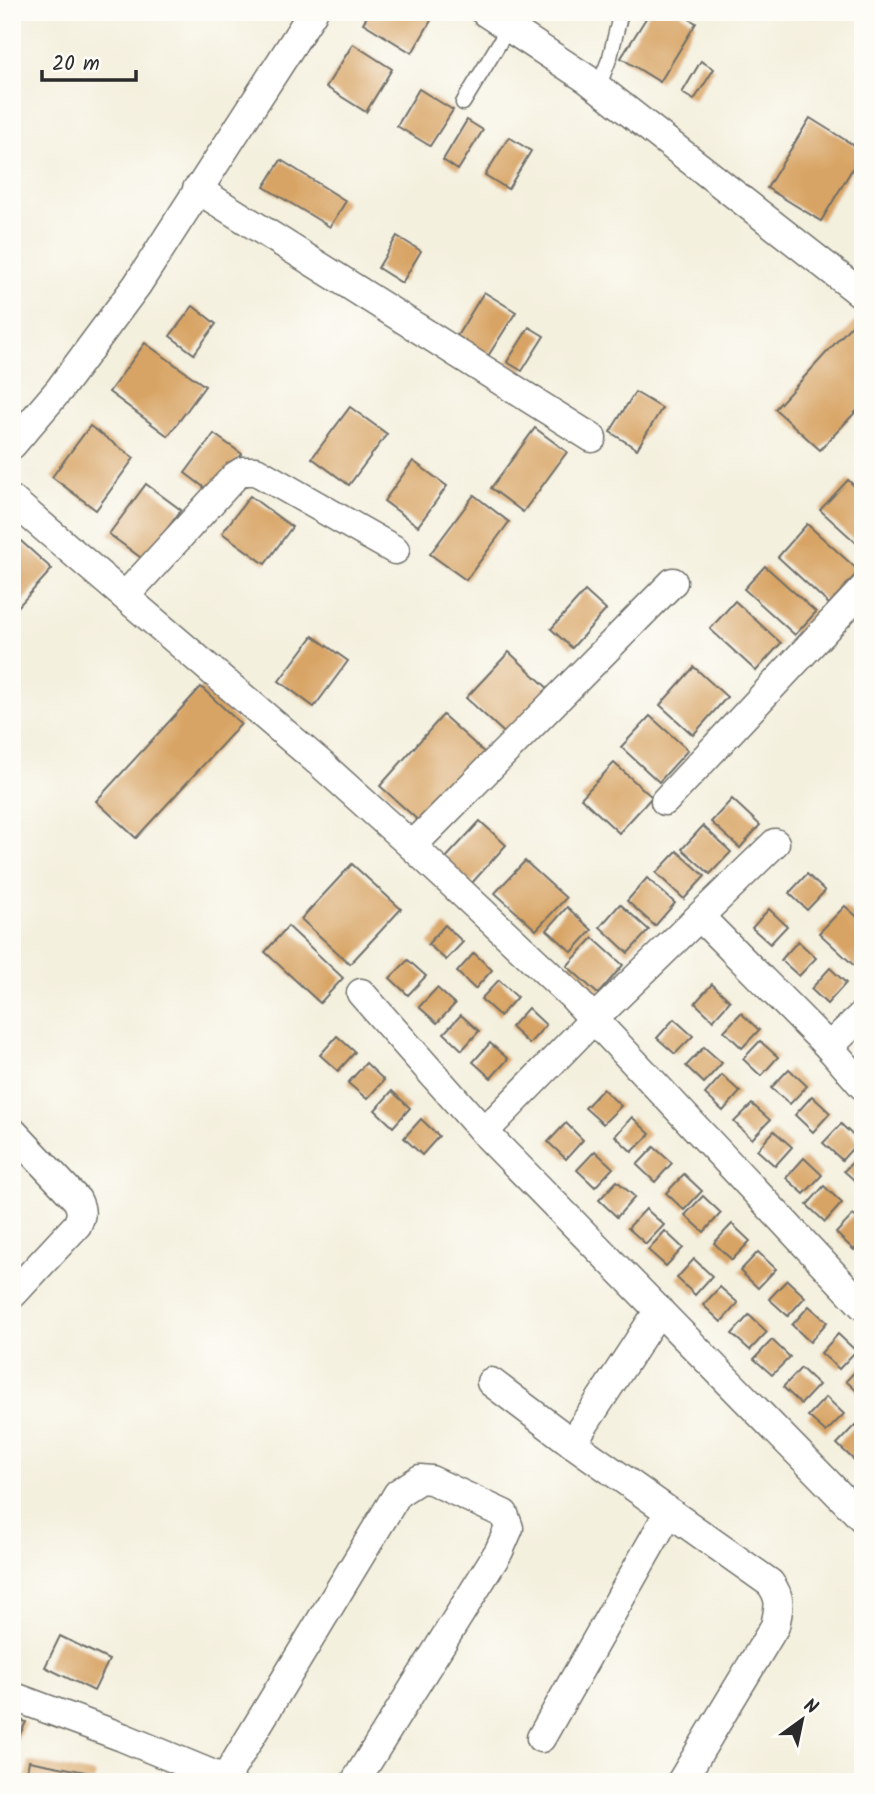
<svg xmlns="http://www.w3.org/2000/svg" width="875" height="1794" font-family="Kalam,sans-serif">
<rect width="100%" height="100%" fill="#fdfcf7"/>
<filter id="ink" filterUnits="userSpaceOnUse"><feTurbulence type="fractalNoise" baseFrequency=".0143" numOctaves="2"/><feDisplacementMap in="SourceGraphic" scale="14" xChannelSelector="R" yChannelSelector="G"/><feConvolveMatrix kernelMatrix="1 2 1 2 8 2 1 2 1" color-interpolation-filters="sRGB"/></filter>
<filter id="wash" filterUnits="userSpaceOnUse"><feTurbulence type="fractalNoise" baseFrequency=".00686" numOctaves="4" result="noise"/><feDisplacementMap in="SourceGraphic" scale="28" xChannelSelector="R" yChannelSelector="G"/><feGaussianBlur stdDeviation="1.57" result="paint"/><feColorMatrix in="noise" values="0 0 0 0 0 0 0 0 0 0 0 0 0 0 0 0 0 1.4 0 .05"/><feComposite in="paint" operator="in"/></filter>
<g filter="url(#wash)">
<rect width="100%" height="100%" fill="#f4f0de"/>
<g id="blocks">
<g fill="#d8a465">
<polygon points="370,12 436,12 412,53 363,23"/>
<polygon points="650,12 678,12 696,23 660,82 621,58"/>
<polygon points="353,44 392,69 366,112 326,87"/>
<polygon points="701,61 714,69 694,100 682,93"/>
<polygon points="419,89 453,110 430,146 397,126"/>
<polygon points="810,118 863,151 821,221 767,188"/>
<polygon points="467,120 483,130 458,170 443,160"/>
<polygon points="509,137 531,151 508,189 485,175"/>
<polygon points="281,160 346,201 330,227 264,187"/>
<polygon points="397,236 421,251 402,283 378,268"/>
<polygon points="484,292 516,312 488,356 457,336"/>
<polygon points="193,306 216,324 194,354 170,336"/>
<polygon points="860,316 863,318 863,404 820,450 775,409"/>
<polygon points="529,327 544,336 522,371 507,362"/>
<polygon points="145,343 205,386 168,436 109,392"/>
<polygon points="635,392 662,408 637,449 610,432"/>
<polygon points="350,407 387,434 349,485 312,458"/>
<polygon points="90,426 134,458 96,510 52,477"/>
<polygon points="535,428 567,452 523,512 491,488"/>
<polygon points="214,434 242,454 213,494 185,473"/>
<polygon points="413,461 447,486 418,526 384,501"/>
<polygon points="848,480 863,494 863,549 820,510"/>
<polygon points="146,484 181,510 144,560 109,534"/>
<polygon points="474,495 509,522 466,580 430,554"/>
<polygon points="250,496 292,527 265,564 222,533"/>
<polygon points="807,524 859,571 829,604 778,557"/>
<polygon points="12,533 52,569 17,608 12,604"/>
<polygon points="765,566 816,612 795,635 744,589"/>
<polygon points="585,591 606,610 572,648 551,629"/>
<polygon points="735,601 781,643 756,671 710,629"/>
<polygon points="313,636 348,661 314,707 279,681"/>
<polygon points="509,652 553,693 511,739 466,698"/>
<polygon points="694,667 727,697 693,735 660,705"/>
<polygon points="201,687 241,724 136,838 96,801"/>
<polygon points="443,715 485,753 421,823 380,786"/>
<polygon points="650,716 688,750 659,782 621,747"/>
<polygon points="614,763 652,797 619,833 581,798"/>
<polygon points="732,799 760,825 740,848 711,822"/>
<polygon points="480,821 506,845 471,884 444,860"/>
<polygon points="703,826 731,852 710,874 682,849"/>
<polygon points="677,851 705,876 684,899 656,873"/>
<polygon points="525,861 566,898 536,930 495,893"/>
<polygon points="352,864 401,909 350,964 301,919"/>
<polygon points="807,874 825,891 807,910 789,893"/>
<polygon points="647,878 675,903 655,926 627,901"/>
<polygon points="620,904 649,930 628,953 600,927"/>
<polygon points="845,906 863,922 863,974 819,933"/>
<polygon points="567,907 592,930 572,952 547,930"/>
<polygon points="769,909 787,926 770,944 752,928"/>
<polygon points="445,925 463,942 446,960 428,944"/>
<polygon points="288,926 343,978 320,1003 265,952"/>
<polygon points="593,938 623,965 598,994 567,966"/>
<polygon points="798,941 816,958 799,976 781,960"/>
<polygon points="474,953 492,970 475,989 457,972"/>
<polygon points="408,960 426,976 408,995 390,978"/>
<polygon points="830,968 846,983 827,1004 811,989"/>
<polygon points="499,980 517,997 500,1016 481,999"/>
<polygon points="712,984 730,1001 713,1020 695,1003"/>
<polygon points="437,988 455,1004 437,1023 419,1007"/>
<polygon points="528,1008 546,1025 529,1044 511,1027"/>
<polygon points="741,1013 759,1030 742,1048 724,1031"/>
<polygon points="461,1015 479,1031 462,1050 444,1033"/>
<polygon points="674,1019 693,1036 675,1054 657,1038"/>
<polygon points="337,1036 355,1052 338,1071 320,1055"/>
<polygon points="760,1041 778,1057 761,1076 743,1059"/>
<polygon points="490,1043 508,1059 491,1078 473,1062"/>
<polygon points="704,1047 722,1063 704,1083 686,1066"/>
<polygon points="366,1063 384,1080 367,1099 348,1083"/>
<polygon points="789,1069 807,1086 790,1104 771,1088"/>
<polygon points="722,1075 740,1092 723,1111 705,1094"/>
<polygon points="603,1089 621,1106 603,1124 585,1108"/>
<polygon points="392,1091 410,1108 393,1127 375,1110"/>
<polygon points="812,1096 830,1113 813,1132 795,1115"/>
<polygon points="752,1104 770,1120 752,1139 734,1122"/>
<polygon points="632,1117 650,1134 632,1152 615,1136"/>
<polygon points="421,1119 439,1136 422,1155 404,1138"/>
<polygon points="566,1123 583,1140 566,1159 548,1142"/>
<polygon points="841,1124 859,1141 842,1160 823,1143"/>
<polygon points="774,1131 792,1147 775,1166 757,1150"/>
<polygon points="654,1147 672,1163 655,1182 637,1165"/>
<polygon points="595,1151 613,1168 595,1187 577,1170"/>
<polygon points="863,1151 863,1188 844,1171"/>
<polygon points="804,1158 822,1175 804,1194 786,1178"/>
<polygon points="684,1174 702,1191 684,1210 666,1193"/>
<polygon points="617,1181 635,1197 617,1217 599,1200"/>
<polygon points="824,1186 842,1203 825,1222 807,1205"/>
<polygon points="703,1196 721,1213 704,1232 685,1215"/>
<polygon points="646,1209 664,1225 646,1244 628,1228"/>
<polygon points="853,1215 863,1223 863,1240 854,1250 836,1233"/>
<polygon points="732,1224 750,1241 732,1260 714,1243"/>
<polygon points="665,1231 683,1248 666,1266 648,1250"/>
<polygon points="758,1252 776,1269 758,1288 740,1271"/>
<polygon points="694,1259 712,1276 695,1295 677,1278"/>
<polygon points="787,1280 805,1297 788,1316 769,1299"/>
<polygon points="720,1287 738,1303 721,1322 703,1305"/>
<polygon points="809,1306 827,1322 810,1342 792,1325"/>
<polygon points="749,1315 767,1332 750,1350 732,1334"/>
<polygon points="838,1334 856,1351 839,1369 821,1353"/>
<polygon points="772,1340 790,1357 772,1375 754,1359"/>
<polygon points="863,1363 863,1397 846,1381"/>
<polygon points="801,1368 819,1385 801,1404 783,1387"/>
<polygon points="826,1397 844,1414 826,1432 808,1416"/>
<polygon points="855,1425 863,1433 863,1453 855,1461 837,1444"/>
<polygon points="60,1636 109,1660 94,1691 45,1667"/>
<polygon points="12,1716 26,1722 12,1751"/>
<polygon points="29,1761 96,1774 94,1782 25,1781"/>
</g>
</g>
</g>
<g filter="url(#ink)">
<use href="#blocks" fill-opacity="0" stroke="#71706a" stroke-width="2"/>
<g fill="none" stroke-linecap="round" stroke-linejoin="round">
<defs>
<g id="service">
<polyline points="598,88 610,57 621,12"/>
<polyline points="463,103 509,27"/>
</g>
<g id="minor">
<polyline points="485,12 587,79 863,295"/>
<polyline points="197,189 592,438"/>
<polyline points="12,445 59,390 137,285 313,12"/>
<polyline points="12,500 321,764 412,846 572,996 863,1306"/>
<polyline points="125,596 235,476 243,471 256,471 395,550"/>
<polyline points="665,801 863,589"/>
<polyline points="412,846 673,582"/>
<polyline points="700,917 829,1047 863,1086"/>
<polyline points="361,993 484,1132 863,1519"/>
<polyline points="829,1047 863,1014"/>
<path d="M 12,1131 L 77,1200 C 82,1210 82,1215 77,1225 L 12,1295"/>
<polyline points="484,1132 594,1019 775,843"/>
<path d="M 659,1310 L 572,1443 L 770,1583 C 782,1599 779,1607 775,1626 L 681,1782"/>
<polyline points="491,1382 572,1443"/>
<polyline points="12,1696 122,1737 231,1782"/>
<polyline points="541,1738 669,1512"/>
<polyline points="225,1779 398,1493 420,1479 431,1480 504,1514 509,1528 499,1551 355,1782"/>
</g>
</defs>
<use href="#service" stroke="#71706a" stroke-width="17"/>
<use href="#minor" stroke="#71706a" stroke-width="31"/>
<use href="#service" stroke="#fff" stroke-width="14"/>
<use href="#minor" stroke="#fff" stroke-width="28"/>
</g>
</g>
<rect width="875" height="1794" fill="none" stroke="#fdfcf7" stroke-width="42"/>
<g transform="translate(802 1720) rotate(33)" stroke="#fdfcf7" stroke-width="5" paint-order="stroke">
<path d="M0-5L12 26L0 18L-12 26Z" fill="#2b2b2b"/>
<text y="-10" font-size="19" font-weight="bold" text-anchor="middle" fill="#2b2b2b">N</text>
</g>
<path d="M42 70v10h94v-10" fill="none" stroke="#2b2b2b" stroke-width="3.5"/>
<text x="52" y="70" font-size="21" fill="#2b2b2b" stroke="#fdfcf7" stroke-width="5" paint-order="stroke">20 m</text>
</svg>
